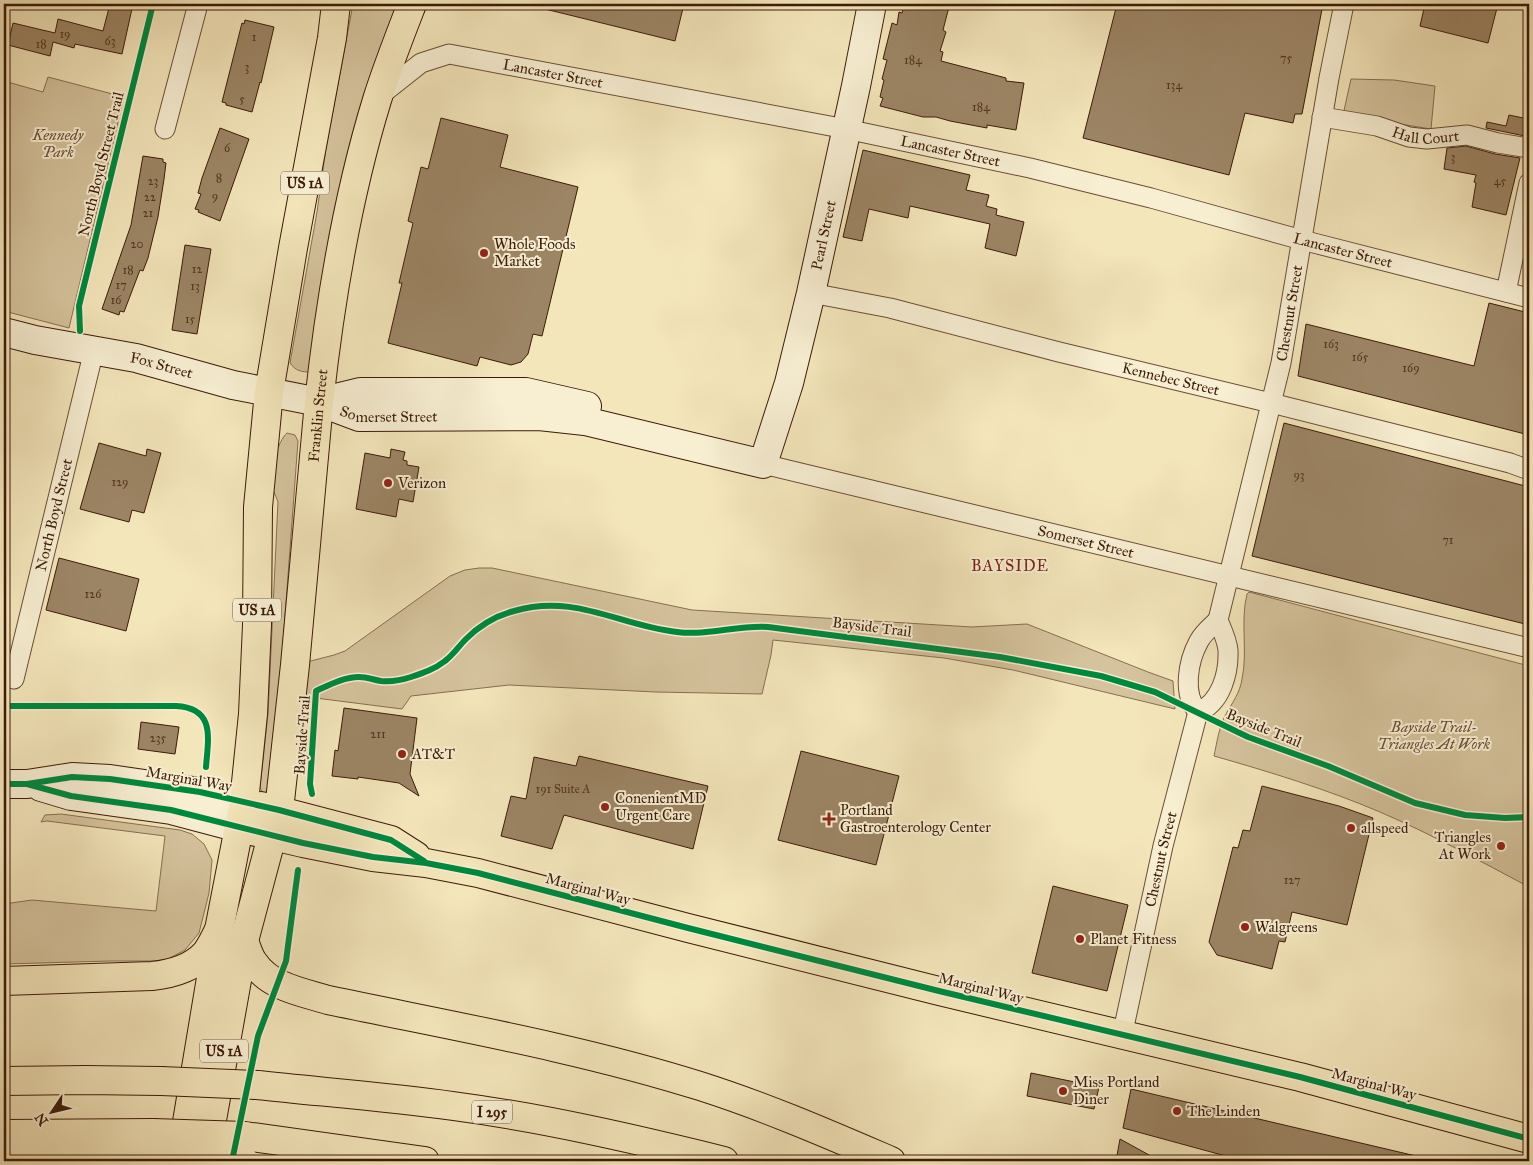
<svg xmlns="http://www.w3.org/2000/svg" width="1533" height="1165" font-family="'IM FELL Great Primer',serif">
<rect width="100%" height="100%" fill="#f4e6bb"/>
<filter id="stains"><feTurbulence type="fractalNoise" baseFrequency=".004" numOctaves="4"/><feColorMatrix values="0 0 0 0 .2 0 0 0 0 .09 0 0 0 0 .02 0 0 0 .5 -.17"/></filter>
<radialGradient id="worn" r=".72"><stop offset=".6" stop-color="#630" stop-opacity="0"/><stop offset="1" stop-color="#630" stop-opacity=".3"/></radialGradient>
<g fill="#d5c39d" stroke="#886f52">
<path d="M 353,4 L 402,4 L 311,372 C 301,372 296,371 290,363 L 317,212 L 326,148 Z"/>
<polygon points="48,77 124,97 69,328 4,311 4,81 43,92"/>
<polygon points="1351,79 1394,80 1435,86 1431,129 1343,115"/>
<path d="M 287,433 L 295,435 L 298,441 L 276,737 L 267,793 L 264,794 L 260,788 L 268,714 L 278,502 C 276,496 272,489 271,483 C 269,471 278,441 287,433 Z"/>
<polygon points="479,568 492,568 692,610 972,627 1027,624 1148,672 1173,681 1175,709 1013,670 944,658 773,640 771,655 762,694 656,692 509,685 411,696 402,709 292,695 295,665 334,655 345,651 450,576 465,570"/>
<path d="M 1249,592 L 1529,666 L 1529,887 C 1480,861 1431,834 1380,812 C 1326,789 1270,772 1214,756 C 1217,742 1219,727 1226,714 C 1232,703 1240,693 1242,679 C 1248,651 1240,622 1247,594 Z"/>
<polygon points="61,814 180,830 192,834 204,844 212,860 209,893 199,933 185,950 164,961 110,961 4,964 4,904 32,900 156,911 165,836 47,821 41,822 45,815"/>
</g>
<g fill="#9c8565" stroke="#3c1b08">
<polygon points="110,4 133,4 122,54 75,44 74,48 53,42 50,56 8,45 13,23 55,33 58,19 103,31"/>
<polygon points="545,4 684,4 675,41 545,9"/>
<polygon points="904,4 935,4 949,7 943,30 946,32 940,51 943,52 941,61 1006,78 1006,81 1024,83 1016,130 987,125 987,128 950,121 936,117 923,117 880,106 883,98 880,97 884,80 882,79 887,60 883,59 892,23 897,25 899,12 902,13"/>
<polygon points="1117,4 1323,4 1302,114 1295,114 1293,123 1245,113 1229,175 1083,138"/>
<polygon points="1425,4 1498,4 1488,43 1420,26"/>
<polygon points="245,20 274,27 261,83 260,82 252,112 226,105 226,103 222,102 242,23 244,24"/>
<polygon points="1509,115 1528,119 1525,136 1486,128 1487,122 1506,126"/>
<polygon points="441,118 508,135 500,167 578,187 542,336 533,334 528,354 521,362 511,365 480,357 477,366 388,343 402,283 399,283 413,223 408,221 421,167 428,169"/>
<polygon points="220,128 249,139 220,221 198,212 199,210 195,209 201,194 198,193 202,178"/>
<polygon points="1466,146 1495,154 1520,158 1506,215 1472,207 1476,183 1474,182 1476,175 1444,169 1447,148"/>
<polygon points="863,150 970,175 966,190 989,195 986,206 997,209 996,215 1024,222 1016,256 985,248 990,224 910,206 908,218 869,209 862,241 843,237"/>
<polygon points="143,156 163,159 163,162 166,163 164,179 158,217 148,258 143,271 140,270 124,312 120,311 119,315 102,309 131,225"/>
<polygon points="185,245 211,249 197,334 172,330"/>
<polygon points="1489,303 1529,313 1529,435 1298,376 1306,324 1474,366"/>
<polygon points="1284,423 1529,487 1529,625 1252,556"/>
<polygon points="99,443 146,456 147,449 161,453 144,513 132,510 129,522 80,509"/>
<polygon points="391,449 405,452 403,460 407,461 407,465 419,467 413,502 399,499 396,517 356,509 365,453 390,458"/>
<polygon points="59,558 139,579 126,631 46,610"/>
<polygon points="344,708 417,718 410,774 419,796 399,783 358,777 358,779 332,776 335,750 338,751"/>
<polygon points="141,722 179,727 175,754 138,749"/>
<polygon points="801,751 899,776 876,865 778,840"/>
<polygon points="579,756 708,786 693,849 564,815 552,849 501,836 511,796 526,799 534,757 576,766"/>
<polygon points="1262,786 1339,806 1373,818 1347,925 1292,912 1285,942 1279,941 1272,969 1217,955 1209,942 1233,847 1238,848 1243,830 1250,831"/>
<polygon points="1053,886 1128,905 1107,991 1032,973"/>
<polygon points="1031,1073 1099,1087 1094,1109 1027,1096"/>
<polygon points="1131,1089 1416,1156 1416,1161 1244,1161 1123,1128"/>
<polygon points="1120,1139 1160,1161 1116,1161"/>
</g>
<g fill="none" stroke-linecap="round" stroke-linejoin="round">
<defs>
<g id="street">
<path id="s1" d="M 378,97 L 421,63 L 449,54 L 846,129 L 1030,168 L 1151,198 L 1302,240 L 1529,298"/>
<path id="s2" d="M 1322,117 L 1377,126 L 1409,137 L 1427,139 L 1467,135 L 1498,143 L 1529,148"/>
<polyline points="165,129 198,4"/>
<polyline points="1506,292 1529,183"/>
<path id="s3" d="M 811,293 L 890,308 L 1059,352 L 1271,403 L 1510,463 L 1529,470"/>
<path id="s4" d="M 763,464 L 1529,648"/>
<path id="s5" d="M 14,679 L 94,350"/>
<path id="s6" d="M 1198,712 C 1221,703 1229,673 1228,650 C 1227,640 1222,630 1218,620 L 1281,363 L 1329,78 L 1344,4"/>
<path d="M 1198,712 C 1182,694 1188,661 1199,641 C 1204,632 1212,626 1218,620"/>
<path id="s7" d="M 1122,1036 L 1163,846 L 1198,712"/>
</g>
<g id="secondary">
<path id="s8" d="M 4,332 L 35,340 L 136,358 L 233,385 L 319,402 L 359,417 L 539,416 L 585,421 L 763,464 L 789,383 L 811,293 L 856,86 L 872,4"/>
<polyline points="319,402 360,392 526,392 587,406"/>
<polyline points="4,784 27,784 72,777 110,779 200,792 244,802"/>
<polyline points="41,787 71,796 171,810 239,828"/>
</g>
<g id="primary">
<polyline points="261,806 391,840 416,856"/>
<polyline points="239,828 303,843 373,857 426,863 478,873 688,928 939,991 1300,1077 1529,1139"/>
<polyline points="219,930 244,802 253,714 257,625 258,507 269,392 293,248 332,38 336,4"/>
<path id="s9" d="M 244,941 L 279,810 L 295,665 L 319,402 C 330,301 347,198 377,100 C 387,68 400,35 412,4"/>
</g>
<g id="highway">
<path d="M 244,941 C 247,948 249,957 254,963 C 270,987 302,992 328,1000 C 452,1026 579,1048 700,1086 C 766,1107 828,1134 891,1161"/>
<path d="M 4,981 L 152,976 C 171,974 191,969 205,954 C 211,947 215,937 219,930"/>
<polyline points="4,1081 85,1080 161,1081"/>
<path d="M 257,1085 C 322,1092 388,1097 453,1106 C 544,1118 635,1139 724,1161"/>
<polyline points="4,1134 153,1133"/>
<polyline points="245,1136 425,1161"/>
<polyline points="181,1158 218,936"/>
<polyline points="205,1159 244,941"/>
<polyline points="8,1161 148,1159"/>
</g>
</defs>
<use href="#street" stroke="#6a4e35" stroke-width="21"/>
<use href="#secondary" stroke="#3c1b08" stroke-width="30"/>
<use href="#primary" stroke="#3c1b08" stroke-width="30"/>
<use href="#highway" stroke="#3c1b08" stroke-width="30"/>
<use href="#street" stroke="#f8efd3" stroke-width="19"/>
<use href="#secondary" stroke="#f8efd3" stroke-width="28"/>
<use href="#primary" stroke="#f4e6bb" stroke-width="28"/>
<use href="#highway" stroke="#f4e6bb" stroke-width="28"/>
<defs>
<g id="highway-bridge">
<polyline points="161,1081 257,1085"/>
<polyline points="153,1133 245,1136"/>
<polyline points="148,1159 242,1157"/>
</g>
</defs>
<use href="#highway-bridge" stroke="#3c1b08" stroke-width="30" stroke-linecap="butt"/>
<use href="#highway-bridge" stroke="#f4e6bb" stroke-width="28"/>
<defs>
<g id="cycleway">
<polyline points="80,331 79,306 153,4"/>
<path d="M 4,706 L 176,706 C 216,708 208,739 206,767"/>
<polyline points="4,784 27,784 72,777 110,779 200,792 279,810 391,840 424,861"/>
<polyline points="27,784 71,796 171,810 303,843 373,857 426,863 478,873 688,928 939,991 1300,1077 1529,1139"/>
<path d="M 312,794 L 310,784 L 316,691 C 329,685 344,677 359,677 C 367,677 374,680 381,681 C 391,682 402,680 411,677 C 423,673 435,669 445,661 C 453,655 459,646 466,639 C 480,625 495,616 514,611 C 575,593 620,626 677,632 C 708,636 737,625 768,627 L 1000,657 L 1101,676 L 1155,692 L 1248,737 L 1328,766 L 1415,803 L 1465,815 L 1505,818 L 1529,817"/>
<polyline points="232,1161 258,1036 286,961 298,870"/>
</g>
</defs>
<use href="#cycleway" stroke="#f8efd3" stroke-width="9"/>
<use href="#cycleway" stroke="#00873e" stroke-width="6"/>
</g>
<g fill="#8f2418" stroke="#f8efd3" stroke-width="2">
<circle cx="484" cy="253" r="5"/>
<circle cx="388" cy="483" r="5"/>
<circle cx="402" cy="754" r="5"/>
<circle cx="605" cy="807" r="5"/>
<path d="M826.5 811.5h5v5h5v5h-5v5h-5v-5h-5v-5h5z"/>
<circle cx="1351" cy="828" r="5"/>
<circle cx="1501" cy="846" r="5"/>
<circle cx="1245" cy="927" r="5"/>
<circle cx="1080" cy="939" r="5"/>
<circle cx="1063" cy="1091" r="5"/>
<circle cx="1177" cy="1111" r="5"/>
</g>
<g text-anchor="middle" stroke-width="4" stroke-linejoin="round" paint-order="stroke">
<g font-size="12" fill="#54361f">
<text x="65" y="38">19</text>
<text x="254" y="41">1</text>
<text x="110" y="45">63</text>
<text x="41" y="48">18</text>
<text x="1286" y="62">75</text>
<text x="913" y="64">184</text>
<text x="247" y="71">3</text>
<text x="1174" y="89">134</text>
<text x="242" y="103">5</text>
<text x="981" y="111">184</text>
<text x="227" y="152">6</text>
<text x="1453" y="161">3</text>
<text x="219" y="182">8</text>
<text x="153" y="185">23</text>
<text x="1500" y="185">45</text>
<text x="215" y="200">9</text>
<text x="150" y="201">22</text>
<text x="148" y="217">21</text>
<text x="137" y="248">20</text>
<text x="197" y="273">12</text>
<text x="128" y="274">18</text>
<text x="121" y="289">17</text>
<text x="195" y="290">13</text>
<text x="116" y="304">16</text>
<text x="190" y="323">15</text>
<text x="1331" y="348">163</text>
<text x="1360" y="361">165</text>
<text x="1411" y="372">169</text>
<text x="1299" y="479">93</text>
<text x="120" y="486">129</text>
<text x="1448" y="544">71</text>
<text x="93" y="598">126</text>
<text x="378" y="738">211</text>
<text x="158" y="742">235</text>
<text x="563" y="793">191 Suite A</text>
<text x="1292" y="884">127</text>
</g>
<g fill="#f8efd3" stroke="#745b45" stroke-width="1">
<rect x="281" y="171.5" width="48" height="23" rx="4"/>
<rect x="233" y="598.5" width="48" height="23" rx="4"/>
<rect x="200" y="1039.5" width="48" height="23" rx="4"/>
<rect x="472" y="1100.5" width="40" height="23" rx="4"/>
</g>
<g font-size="14" font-weight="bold" fill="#3c1b08">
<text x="305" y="188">US 1A</text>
<text x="257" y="615">US 1A</text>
<text x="224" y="1056">US 1A</text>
<text x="492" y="1117">I 295</text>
</g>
<g font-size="15" fill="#3c1b08" stroke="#f8efd3">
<text dy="5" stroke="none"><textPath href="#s1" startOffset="190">Lancaster Street</textPath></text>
<text dy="5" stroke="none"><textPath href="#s2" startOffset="106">Hall Court</textPath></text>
<text dy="5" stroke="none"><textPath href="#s1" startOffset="595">Lancaster Street</textPath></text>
<text transform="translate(101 164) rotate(-76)" y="5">North Boyd Street Trail</text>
<text dy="5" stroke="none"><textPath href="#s8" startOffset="1012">Pearl Street</textPath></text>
<text dy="5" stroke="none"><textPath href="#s1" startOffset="1000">Lancaster Street</textPath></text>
<text dy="5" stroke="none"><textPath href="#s6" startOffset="420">Chestnut Street</textPath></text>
<text dy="5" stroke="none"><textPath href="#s8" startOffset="161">Fox Street</textPath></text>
<text dy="5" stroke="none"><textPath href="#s3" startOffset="370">Kennebec Street</textPath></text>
<text dy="5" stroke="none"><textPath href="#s8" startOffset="395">Somerset Street</textPath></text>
<text dy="5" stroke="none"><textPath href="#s9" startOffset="532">Franklin Street</textPath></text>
<text dy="5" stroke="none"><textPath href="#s5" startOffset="169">North Boyd Street</textPath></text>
<text dy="5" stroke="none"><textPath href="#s4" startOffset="332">Somerset Street</textPath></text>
<text transform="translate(872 627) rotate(7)" y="5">Bayside Trail</text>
<text transform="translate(1264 728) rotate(22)" y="5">Bayside Trail</text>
<text transform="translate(302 735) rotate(-86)" y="5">Bayside Trail</text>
<text transform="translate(189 779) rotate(10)" y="5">Marginal Way</text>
<text dy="5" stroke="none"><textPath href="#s7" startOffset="181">Chestnut Street</textPath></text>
<text transform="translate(588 889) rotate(15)" y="5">Marginal Way</text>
<text transform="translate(981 988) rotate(14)" y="5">Marginal Way</text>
<text transform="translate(1374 1084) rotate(15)" y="5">Marginal Way</text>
</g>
<g font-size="15" font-style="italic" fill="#6a4d35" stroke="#f8efd3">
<text x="58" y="140">Kennedy<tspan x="58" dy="17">Park</tspan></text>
<text x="1434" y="732">Bayside Trail-<tspan x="1434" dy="17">Triangles At Work</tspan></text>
</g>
<g font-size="15" fill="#3c1b08" stroke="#f8efd3" text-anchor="start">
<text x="494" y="249">Whole Foods<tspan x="494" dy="17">Market</tspan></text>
<text x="398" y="488">Verizon</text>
<text x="412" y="759">AT&amp;T</text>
<text x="615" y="803">ConenientMD<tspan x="615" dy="17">Urgent Care</tspan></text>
<text x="840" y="815">Portland<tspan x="840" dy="17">Gastroenterology Center</tspan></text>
<text x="1361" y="833">allspeed</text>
<text x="1491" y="842" text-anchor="end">Triangles<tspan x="1491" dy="17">At Work</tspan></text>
<text x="1255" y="932">Walgreens</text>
<text x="1090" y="944">Planet Fitness</text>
<text x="1073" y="1087">Miss Portland<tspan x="1073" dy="17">Diner</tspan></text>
<text x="1187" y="1116">The Linden</text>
</g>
<g font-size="16" letter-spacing="1" fill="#7a1f14" stroke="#f8efd3">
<text x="1010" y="571">BAYSIDE</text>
</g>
</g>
<rect width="1533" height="1165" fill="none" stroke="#f4e6bb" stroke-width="20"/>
<rect x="5" y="5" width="1523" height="1155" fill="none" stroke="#3c1b08" stroke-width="2.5"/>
<rect x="10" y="10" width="1513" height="1145" fill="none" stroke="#3c1b08"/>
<g transform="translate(52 1112) rotate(235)" stroke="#f8efd3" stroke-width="4" paint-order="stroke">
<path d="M0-4L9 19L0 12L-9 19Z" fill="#3c1b08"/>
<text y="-8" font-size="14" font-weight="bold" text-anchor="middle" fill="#3c1b08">N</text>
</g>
<rect width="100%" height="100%" filter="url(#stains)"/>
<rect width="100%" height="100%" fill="url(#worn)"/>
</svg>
